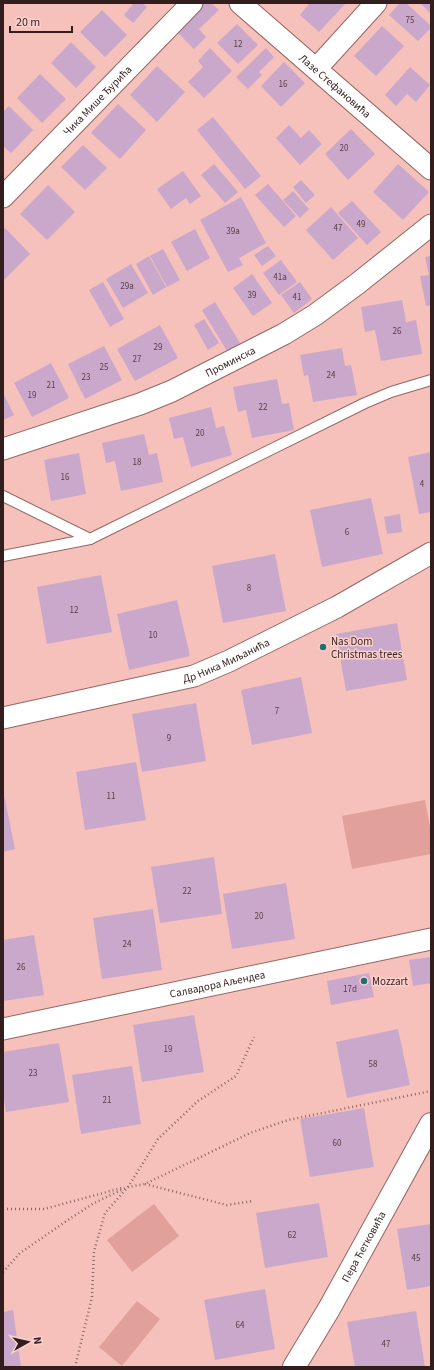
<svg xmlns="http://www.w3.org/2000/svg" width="434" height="1370" font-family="'Source Sans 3',sans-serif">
<rect width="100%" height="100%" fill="#f6c0bb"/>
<g fill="#e1a09a">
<polygon points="425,800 431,832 431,854 352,869 342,816"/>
<polygon points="154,1204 179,1236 132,1272 107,1240"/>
<polygon points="137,1301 160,1319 122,1366 99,1347"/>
</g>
<g fill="#caa8cb">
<polygon points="134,3 142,3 147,7 133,23 124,15"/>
<polygon points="203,3 211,3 219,10 199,29 206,37 194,49 175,30"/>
<polygon points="310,3 346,3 319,32 300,15"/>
<polygon points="400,3 406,3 431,26 431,28 418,41 389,15"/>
<polygon points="420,3 431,3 431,14"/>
<polygon points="102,10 127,35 105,57 80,32"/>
<polygon points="237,24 258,45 238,64 217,43"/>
<polygon points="382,26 404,46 376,76 354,56"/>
<polygon points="71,42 96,67 76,88 51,63"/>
<polygon points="210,48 232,71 204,98 188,82 203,67 198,61"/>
<polygon points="266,48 274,57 259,72 262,75 248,89 236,77"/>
<polygon points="284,62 305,83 281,107 261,86"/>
<polygon points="157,66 185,92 157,122 130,95"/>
<polygon points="410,67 430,85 416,102 407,94 396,106 385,95"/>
<polygon points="40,74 66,99 42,123 17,98"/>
<polygon points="118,104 146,130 120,159 91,133"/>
<polygon points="9,106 33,130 11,153 3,146 3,112"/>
<polygon points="213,117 261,176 245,189 197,130"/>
<polygon points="289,125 301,138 309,130 322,144 300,165 276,138"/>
<polygon points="351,129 375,154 348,180 325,154"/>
<polygon points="83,145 107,168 85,190 61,167"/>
<polygon points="214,164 238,192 225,203 201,175"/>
<polygon points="398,164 429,192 403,220 373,192"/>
<polygon points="183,171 201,196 190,204 186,198 171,209 157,189"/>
<polygon points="301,180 315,195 306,203 293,187"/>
<polygon points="268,184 296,216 284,227 255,195"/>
<polygon points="48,185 75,212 47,240 20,214"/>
<polygon points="293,191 309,209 300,218 283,200"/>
<polygon points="241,197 266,243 239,258 243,265 228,272 200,220"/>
<polygon points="352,201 381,232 367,245 338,213"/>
<polygon points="331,207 358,238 333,260 306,230"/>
<polygon points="5,228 30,254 4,280 3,279 3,231"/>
<polygon points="195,229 210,258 187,271 171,242"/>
<polygon points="268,246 276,256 262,266 254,255"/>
<polygon points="163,249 180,280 167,287 150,256"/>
<polygon points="149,256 166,287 153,295 136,264"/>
<polygon points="431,256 431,305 426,306 420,276 429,275 425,257"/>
<polygon points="281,260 297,282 279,295 263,273"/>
<polygon points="131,264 148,293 123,308 106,279"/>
<polygon points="252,274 272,303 253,316 233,288"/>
<polygon points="103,282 124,319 110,327 89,290"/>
<polygon points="300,282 312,299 294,313 281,295"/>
<polygon points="402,300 406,322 416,320 422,354 381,361 375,330 365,332 361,307"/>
<polygon points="215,302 240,343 227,351 202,310"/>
<polygon points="204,319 219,343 208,350 194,325"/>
<polygon points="160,325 178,358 135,381 117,349"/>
<polygon points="104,346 122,380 85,399 68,364"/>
<polygon points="342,348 345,366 351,365 357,395 313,402 308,375 304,376 300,355"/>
<polygon points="51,363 69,398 32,417 14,383"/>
<polygon points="277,379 282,404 289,403 294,430 252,438 246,410 238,412 233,387"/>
<polygon points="3,393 14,415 3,420"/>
<polygon points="211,407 216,428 224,426 232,455 191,467 183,437 174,439 169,418"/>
<polygon points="144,434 149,455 157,453 163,482 121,491 115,461 106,463 102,443"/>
<polygon points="431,452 431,512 419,514 408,457"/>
<polygon points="79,453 86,494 51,501 44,460"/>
<polygon points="371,498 383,554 322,567 310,510"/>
<polygon points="400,514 402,532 387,534 384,517"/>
<polygon points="275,554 286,611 223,623 212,566"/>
<polygon points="101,575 112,632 47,644 37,587"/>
<polygon points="177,600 190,656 129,670 117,614"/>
<polygon points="397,623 407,680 346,691 336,634"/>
<polygon points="301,677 312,733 252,745 241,690"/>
<polygon points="196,703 206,761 142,772 132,714"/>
<polygon points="136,762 146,820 85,830 76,772"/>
<polygon points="3,790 15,849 3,852"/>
<polygon points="214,857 222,914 160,923 151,867"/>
<polygon points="286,883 295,939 232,949 223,894"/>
<polygon points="153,909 162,970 102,979 93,918"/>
<polygon points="34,935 44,995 3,1001 3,940"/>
<polygon points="431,957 431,983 413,986 409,960"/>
<polygon points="369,973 374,997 331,1005 327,981"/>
<polygon points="194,1015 204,1072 142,1082 133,1025"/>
<polygon points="398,1029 410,1085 347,1098 336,1042"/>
<polygon points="59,1043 69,1102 6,1112 3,1093 3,1052"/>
<polygon points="132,1066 141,1124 81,1134 72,1075"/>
<polygon points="364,1108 374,1167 310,1177 300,1119"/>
<polygon points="319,1203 328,1257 265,1268 256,1213"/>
<polygon points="431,1224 431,1286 407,1290 397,1229"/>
<polygon points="265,1289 275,1349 215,1360 204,1300"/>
<polygon points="13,1310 21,1367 3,1367 3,1312"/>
<polygon points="416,1311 425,1367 355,1367 347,1322"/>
</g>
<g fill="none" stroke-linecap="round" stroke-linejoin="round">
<defs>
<g id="service">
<polyline points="3,496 90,539"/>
<polyline points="3,556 90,539 365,403 391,392 431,380"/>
</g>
<g id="minor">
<path id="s1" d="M 240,3 L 431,169"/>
<polyline points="316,69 376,3"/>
<path id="s2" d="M 3,197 L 192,3"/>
<path id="s3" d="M 3,449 L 140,404 L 172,391 L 284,334 L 315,315 L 357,284 L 431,225"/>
<path id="s4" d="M 3,718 L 194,676 L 229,661 L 337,607 L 431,553"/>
<path id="s5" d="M 3,1029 L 431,939"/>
</g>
<g id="tertiary">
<path id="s6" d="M 294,1367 L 329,1309 L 431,1124"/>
</g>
</defs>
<use href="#service" stroke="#966662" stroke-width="12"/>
<use href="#minor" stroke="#966662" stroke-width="23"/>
<use href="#tertiary" stroke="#966662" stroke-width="24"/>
<g stroke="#8d6966" stroke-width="2.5" stroke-dasharray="1 3" stroke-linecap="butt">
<polyline points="145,1184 227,1205 253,1201"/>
<polyline points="3,1209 44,1209 122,1188"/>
<polyline points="3,1272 20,1253 71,1218 94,1203 128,1187 145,1184 250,1133 288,1120 431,1091"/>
<polyline points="75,1367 92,1297 94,1251 105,1213 128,1187 158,1139 198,1101 236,1076 254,1037"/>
</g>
<use href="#service" stroke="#fff" stroke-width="10"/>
<use href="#minor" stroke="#fff" stroke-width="21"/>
<use href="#tertiary" stroke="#fff" stroke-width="22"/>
</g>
<g fill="#236d75" stroke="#fcd1cc" stroke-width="1.5">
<circle cx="323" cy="647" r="4"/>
<circle cx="364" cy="981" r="4"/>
</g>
<g text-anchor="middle" stroke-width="3" stroke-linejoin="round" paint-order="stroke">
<g font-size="9" fill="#584048">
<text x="410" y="23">75</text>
<text x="238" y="47">12</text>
<text x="283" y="87">16</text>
<text x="344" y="151">20</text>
<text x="361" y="227">49</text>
<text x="338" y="231">47</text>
<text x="233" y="234">39a</text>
<text x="280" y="280">41a</text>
<text x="127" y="289">29a</text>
<text x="252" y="298">39</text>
<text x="297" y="300">41</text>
<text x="397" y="334">26</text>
<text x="158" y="350">29</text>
<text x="137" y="362">27</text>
<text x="104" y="370">25</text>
<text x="331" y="378">24</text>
<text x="86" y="380">23</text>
<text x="51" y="388">21</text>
<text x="32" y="398">19</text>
<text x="263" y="410">22</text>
<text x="200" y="436">20</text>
<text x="137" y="465">18</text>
<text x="65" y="480">16</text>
<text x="422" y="487">4</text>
<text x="347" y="535">6</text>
<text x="249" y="591">8</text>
<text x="74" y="613">12</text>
<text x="153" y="638">10</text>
<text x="277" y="714">7</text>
<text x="169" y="741">9</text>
<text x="111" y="799">11</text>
<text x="187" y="894">22</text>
<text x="259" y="919">20</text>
<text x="127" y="947">24</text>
<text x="21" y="970">26</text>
<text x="350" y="992">17d</text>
<text x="168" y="1052">19</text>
<text x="373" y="1067">58</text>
<text x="33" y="1076">23</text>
<text x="107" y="1103">21</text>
<text x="337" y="1146">60</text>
<text x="292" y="1238">62</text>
<text x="416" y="1261">45</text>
<text x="240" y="1328">64</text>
<text x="386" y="1347">47</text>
</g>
<g font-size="11" fill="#321e1c" stroke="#fcd1cc">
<text dy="4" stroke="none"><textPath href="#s1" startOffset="126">Лазе Стефановића</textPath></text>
<text dy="4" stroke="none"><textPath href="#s2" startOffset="135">Чика Мише Ђурића</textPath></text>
<text dy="4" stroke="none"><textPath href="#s3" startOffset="244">Проминска</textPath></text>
<text dy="4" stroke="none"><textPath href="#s4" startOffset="231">Др Ника Миљанића</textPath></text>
<text dy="4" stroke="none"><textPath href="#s5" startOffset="219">Салвадора Аљендеа</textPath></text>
<text dy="4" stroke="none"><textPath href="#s6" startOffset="139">Пера Ћетковића</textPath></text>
</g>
<g font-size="11" fill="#321e1c" stroke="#fcd1cc" text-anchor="start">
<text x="331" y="645">Nas Dom<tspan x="331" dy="13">Christmas trees</tspan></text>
<text x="372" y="985">Mozzart</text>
</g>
</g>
<rect width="434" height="1370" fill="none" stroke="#321e1c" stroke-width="8"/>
<g transform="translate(28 1342) rotate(82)" stroke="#fcd1cc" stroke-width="3" paint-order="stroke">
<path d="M0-3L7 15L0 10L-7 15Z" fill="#321e1c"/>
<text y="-6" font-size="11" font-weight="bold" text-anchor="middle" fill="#321e1c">N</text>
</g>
<path d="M10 26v6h62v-6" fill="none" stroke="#321e1c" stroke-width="2"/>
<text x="16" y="26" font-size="12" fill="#321e1c" stroke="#fcd1cc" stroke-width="3" paint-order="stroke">20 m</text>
</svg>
